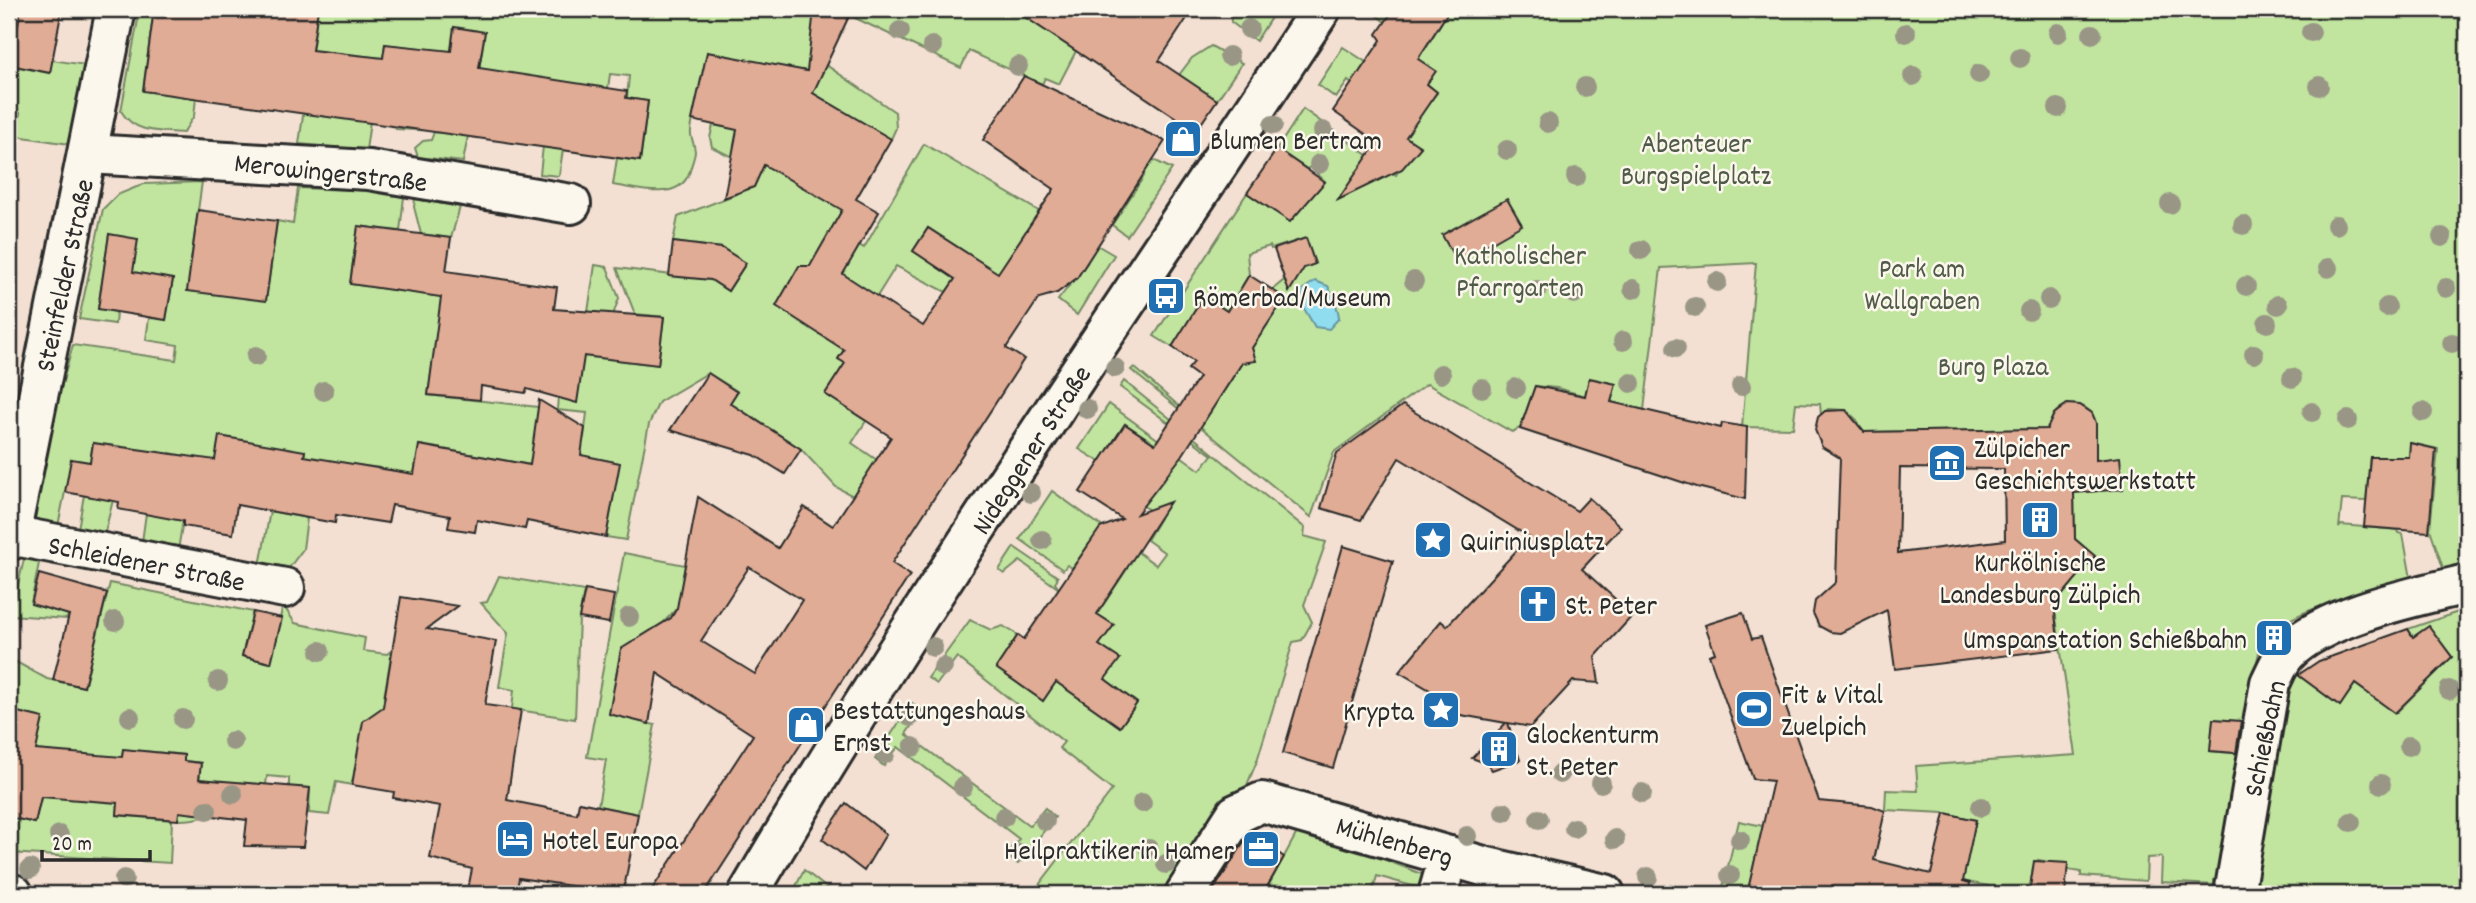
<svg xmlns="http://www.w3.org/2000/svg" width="2476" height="903" font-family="Dekko,sans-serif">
<rect width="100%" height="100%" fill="#f3e0d2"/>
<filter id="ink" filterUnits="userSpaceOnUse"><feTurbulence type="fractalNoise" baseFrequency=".0143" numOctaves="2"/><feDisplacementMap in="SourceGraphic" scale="14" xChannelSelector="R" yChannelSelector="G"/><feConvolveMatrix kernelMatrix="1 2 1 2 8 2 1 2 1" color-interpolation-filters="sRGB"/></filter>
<g filter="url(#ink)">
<g fill="#c1e59f" stroke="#768865" stroke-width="2">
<path d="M 140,9 L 154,9 L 143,91 L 196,98 L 194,116 L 183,133 C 159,131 135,134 121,111 Z"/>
<path d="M 318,9 L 834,9 L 811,59 L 826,65 L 895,112 L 896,128 L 891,139 L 816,95 L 803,160 L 792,181 L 822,198 L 854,189 L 831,230 L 864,248 L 924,144 L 1114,255 L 1077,315 L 1058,300 L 1087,263 L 1030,225 L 998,274 L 928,228 L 913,251 L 955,279 L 946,292 L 896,266 L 838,359 L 862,374 L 843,367 L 825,394 L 866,421 L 852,443 L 877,460 L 853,496 L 836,487 L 801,449 L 730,403 L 737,391 L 708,373 L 659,402 L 649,424 L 626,540 L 606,537 L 619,463 L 574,454 L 536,466 L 420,445 L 407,508 L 392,505 L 378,487 L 380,468 L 304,459 L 305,451 L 243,469 L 170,453 L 168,460 L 93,443 L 90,462 L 65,492 L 58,526 L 32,520 L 46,442 L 73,345 L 176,360 L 178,345 L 146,340 L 149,318 L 166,319 L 173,279 L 133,272 L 109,235 L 98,309 L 116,312 L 115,324 L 79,319 L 103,209 L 117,195 L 144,184 L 202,182 L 190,267 L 206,268 L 266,300 L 277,221 L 293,224 L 298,188 L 375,191 L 404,197 L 400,231 L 358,226 L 350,284 L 442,297 L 428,395 L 538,407 L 584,437 L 587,413 L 557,410 L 558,396 L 582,356 L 658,365 L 664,317 L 635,314 L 617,268 L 711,280 L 728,291 L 746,263 L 722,248 L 673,242 L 678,217 L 754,187 L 772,144 L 732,157 L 712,147 L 710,138 L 713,125 L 730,128 L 693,120 C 688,140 693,135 695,151 C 695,156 692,163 691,167 C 683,204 641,189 613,185 L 617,158 L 640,161 L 648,101 L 627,98 L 629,76 L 610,74 L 607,95 L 568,116 L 559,176 L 540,174 L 543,146 L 479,70 L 484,38 L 478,31 L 460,28 L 453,34 L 451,52 L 417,130 L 396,129 L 406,47 L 385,44 L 383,58 L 336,53 L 370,122 L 366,150 L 299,144 Z"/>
<polygon points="836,9 1013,9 1076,51 1059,84 1045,78 1042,84 969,51 961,68"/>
<polygon points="1230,9 1260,9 1272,16 1256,41 1231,22"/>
<polygon points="1369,9 1394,9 1385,22"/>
<path d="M 1450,9 L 2467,9 L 2467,569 L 2444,571 L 2430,529 L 2438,449 L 2411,443 L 2409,457 L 2370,457 L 2366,501 L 2342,500 L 2339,528 L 2341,525 L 2398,530 L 2399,533 L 2403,534 L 2412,584 C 2368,595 2291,604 2263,642 C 2256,651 2250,707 2248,722 L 2213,719 L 2210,751 L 2242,754 L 2222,881 L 2214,880 L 2214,885 L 2161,882 L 2162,857 L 2147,858 L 2146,881 L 2081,876 L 2081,872 L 2044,866 L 2044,861 L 2038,860 L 2037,866 L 2033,867 L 2029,894 L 1987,894 L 1989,886 L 1962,881 L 1976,820 L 1945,813 L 1885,810 L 1886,790 L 1918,791 L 1916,766 L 2076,755 L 2053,598 L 2057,601 L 2095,556 L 2075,539 L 2073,450 L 2095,435 C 2104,399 2051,392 2050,429 L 1859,432 L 1857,420 L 1846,410 L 1828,409 L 1821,415 L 1820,404 L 1796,403 L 1793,428 L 1742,427 L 1756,263 L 1661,268 L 1644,410 L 1611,402 L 1616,384 L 1590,378 L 1585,396 L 1557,388 L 1535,386 L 1520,428 L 1512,432 L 1427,384 L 1334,452 L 1311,517 L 1131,370 L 1134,367 L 1180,407 L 1204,422 L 1242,363 L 1248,362 L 1254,354 L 1252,348 L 1272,290 L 1284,280 L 1283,275 L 1315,264 L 1306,238 L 1271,249 L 1270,246 L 1247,253 L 1249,275 L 1227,311 L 1204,297 L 1172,347 L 1154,336 L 1247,193 L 1275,212 L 1302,207 L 1325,181 L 1310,167 L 1307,169 L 1277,149 L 1303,109 L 1396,175 L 1405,160 L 1378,141 L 1428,104 L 1437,93 L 1427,84 L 1409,53 L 1425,49 Z"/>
<polygon points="9,20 18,22 10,65 49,73 52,60 86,65 70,144 16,136 20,113 9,110"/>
<polygon points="1211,46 1242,63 1217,100 1179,75 1192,58"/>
<polygon points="1343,47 1366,62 1352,84 1348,81 1336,98 1318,85"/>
<polygon points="434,132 468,136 463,162 418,157 415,148 423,141 431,140"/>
<polygon points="1103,135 1172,169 1127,236 1112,225 1144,176 1097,145"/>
<polygon points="415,199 460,207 451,238 421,234 414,207"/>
<polygon points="595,265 607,267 619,298 613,315 588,312"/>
<polygon points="9,271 18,273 9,318"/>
<polygon points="1124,381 1305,528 1304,536 1326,542 1304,605 1312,622 1302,640 1293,642 1257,761 1243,795 1177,894 1032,894 1112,790 1059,748 1064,742 957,657 937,684 928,678 970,620 991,630 1003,626 1018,635 996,668 1043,700 1061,674 1120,727 1137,703 1105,679 1119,659 1099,645 1114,625 1097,614 1127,569 1089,544 1072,568 1067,565 1063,570 1020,539 1052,491 1156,565 1165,553 1147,540 1160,518 1142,505 1156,444 1125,424 1100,462 1079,449 1109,404 1200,470 1212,455 1120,387"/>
<polygon points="84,495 113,500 104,536 78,529"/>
<polygon points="270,511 307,518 303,549 286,572 260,566"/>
<polygon points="146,513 183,520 178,550 142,542"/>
<polygon points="1014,547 1058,577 1055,583 1059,589 1020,561 1004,574 999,570"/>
<polygon points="41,553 31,603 68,614 67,619 11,615 25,555"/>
<polygon points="624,553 685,565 678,607 664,622 621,649 610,714 655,725 638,814 598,806 606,760 587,757"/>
<polygon points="499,576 584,591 579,618 575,719 512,709 514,690 499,687 508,633 481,603 487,602"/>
<path d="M 110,583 L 253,612 L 242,656 L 270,663 L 283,605 L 295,623 L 365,638 L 363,651 L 387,654 L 392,650 L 384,698 L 407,703 L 362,732 L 352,785 L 336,782 L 329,815 L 309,813 L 310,788 L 289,787 L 289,778 L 267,776 L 266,785 C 236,802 214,821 178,820 L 179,812 L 196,814 L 201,763 L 184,761 L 184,755 L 123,749 L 122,757 L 92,801 L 118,801 L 117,815 L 172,820 L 170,863 L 9,853 L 9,817 L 35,823 L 50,761 L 34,756 L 43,718 L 9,710 L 9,658 L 47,679 L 84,687 Z"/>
<polygon points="2467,609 2467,894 2298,894 2253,889 2277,725 2293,677 2297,674 2340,705 2355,684 2396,713 2452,657 2429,626 2413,637 2408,629"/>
<polygon points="912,703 922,710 906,734 1030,826 1045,808 1055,817 1018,864 1006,856 1019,839 898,747 884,766 875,759"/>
<polygon points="1739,821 1763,826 1747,894 1723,887"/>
<polygon points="1300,827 1427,876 1423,889 1377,876 1372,894 1264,894"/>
<polygon points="804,870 834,894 792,894"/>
</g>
<path fill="#90ddf0" stroke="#6896a1" stroke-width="2" d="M 1315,281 L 1328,286 C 1332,295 1339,309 1339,318 L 1329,329 L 1315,327 L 1302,305 L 1302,290 Z"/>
<g fill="#e1ac95" stroke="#2b2b2b" stroke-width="2" fill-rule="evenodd">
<polygon points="21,9 62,9 50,73 10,65"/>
<polygon points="154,9 318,9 312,50 383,58 385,44 451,51 454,27 485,32 479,68 627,91 626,98 648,101 640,161 143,91"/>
<polygon points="1013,9 1193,9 1159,61 1217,100 1196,131"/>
<polygon points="1394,9 1450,9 1418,59 1436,71 1427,84 1437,92 1406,137 1421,147 1402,169 1338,200 1377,142 1333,111 1381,40 1377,34"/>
<path d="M 814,10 L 850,14 L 813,93 L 891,139 L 856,199 L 879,212 L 843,274 L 923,326 L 955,279 L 913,251 L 928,228 L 998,273 L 1054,189 L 983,140 L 1024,76 L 1165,141 L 1077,278 L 1057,293 L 1039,298 L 1006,348 L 1024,359 L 892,563 L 910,575 L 704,894 L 649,894 L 753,735 L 657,673 L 649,724 L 609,714 L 621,649 L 671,618 L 677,608 L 698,497 L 778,548 L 804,507 L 833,526 L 891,437 L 825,394 L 845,363 L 838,359 L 844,350 L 776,306 L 799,266 L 810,266 L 842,210 L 764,165 L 754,187 L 724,198 L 737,130 L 692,120 L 707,52 L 807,71 ZM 749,567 L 802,600 L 755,674 L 701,641 Z"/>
<polygon points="1277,149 1325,182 1290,222 1247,193"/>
<polygon points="1507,199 1522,225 1457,262 1442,235"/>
<polygon points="198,210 277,221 266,301 187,291"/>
<polygon points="358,226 451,238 446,271 557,287 554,309 664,317 658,365 584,356 577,403 527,389 525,393 481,386 480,400 428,395 441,297 350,284"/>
<polygon points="109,234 138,239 133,272 173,279 166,320 98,309"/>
<polygon points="1306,238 1315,264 1304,268 1289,292 1274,249"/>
<polygon points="673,242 722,248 746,263 728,291 711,280 669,276"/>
<polygon points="1249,275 1285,298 1252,348 1256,361 1242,363 1182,456 1137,514 1170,502 1097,614 1114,625 1099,645 1120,659 1105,679 1137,703 1120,727 1056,682 1043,701 996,668 1018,635 1024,639 1100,528 1122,519 1080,492 1125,424 1155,444 1199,377 1188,369 1194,362 1172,347 1204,296 1227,311"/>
<polygon points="708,373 737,392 730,403 801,449 785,474 754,455 670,430"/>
<polygon points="1589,378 1616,384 1611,402 1721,428 1722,423 1747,427 1745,499 1697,487 1520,429 1535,386 1585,396"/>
<polygon points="539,400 585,428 581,455 620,463 606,537 527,521 525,529 477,520 475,532 448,528 450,516 392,505 388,523 336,515 335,523 237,505 233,534 183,526 183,521 118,509 119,502 65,492 71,459 90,462 93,443 215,460 219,436 305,451 304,456 414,474 419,445 530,465"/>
<path d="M 2067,404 L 2080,405 L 2092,413 L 2096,423 L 2096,460 L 2120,457 L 2123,489 L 2074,493 L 2075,539 L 2095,556 L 2054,605 L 2059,649 L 1895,669 L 1887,610 L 1840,633 L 1830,632 L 1819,626 L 1813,613 L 1815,601 L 1836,582 L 1838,516 L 1840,458 L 1822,447 L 1815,430 L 1818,417 L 1825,411 L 1846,410 L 1864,432 L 2047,429 L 2054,414 ZM 1900,468 L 2004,469 L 2005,540 L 1898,553 Z"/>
<polygon points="1403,405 1577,511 1589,498 1621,527 1582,569 1633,615 1595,657 1599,683 1573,681 1531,727 1508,723 1520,760 1492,770 1488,764 1472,758 1506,723 1444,712 1437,707 1433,692 1399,672 1441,621 1447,626 1529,537 1399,458 1361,520 1321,508 1337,453"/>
<polygon points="2410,443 2436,449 2429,532 2364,527 2370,457 2409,457"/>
<polygon points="1343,546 1393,561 1333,768 1283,753"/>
<polygon points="39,574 107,593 84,687 53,680 69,615 31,604"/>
<polygon points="585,590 614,595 609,623 579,618"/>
<polygon points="401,597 458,606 427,629 496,641 485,705 521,710 507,800 577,814 579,802 638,814 623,894 519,878 516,894 468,889 472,869 430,858 440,806 393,798 394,792 352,785 363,721 383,707"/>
<polygon points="253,612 282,618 271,663 242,656"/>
<polygon points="1743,613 1752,639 1761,637 1819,801 1872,806 1885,811 1874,860 1931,874 1945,813 1976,820 1963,881 1970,883 1969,894 1747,894 1773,781 1753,779 1709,655 1715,653 1705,625"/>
<polygon points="2429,626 2452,657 2395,713 2355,684 2340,706 2298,675 2319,661 2408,629 2413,637"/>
<polygon points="9,710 43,718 36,750 122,757 123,749 184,755 184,761 201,763 199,779 310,788 303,847 244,846 247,820 179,812 178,820 117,815 118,803 41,797 35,823 9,817"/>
<polygon points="2213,719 2241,721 2236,753 2210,751"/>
<polygon points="846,803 886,834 864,871 822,839"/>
<polygon points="1250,833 1284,857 1263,894 1211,894"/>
<polygon points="2034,861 2068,863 2065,894 2029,894"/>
</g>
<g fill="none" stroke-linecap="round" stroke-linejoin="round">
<defs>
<g id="minor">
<polyline points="88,154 369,170 571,204"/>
<polyline points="10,535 285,588"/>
<polyline points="9,541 116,9"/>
<polyline points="1185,894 1236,814 1262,802 1483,866 1605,894"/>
<polyline points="1438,894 1449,856"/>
<path d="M 2234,894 L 2270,683 C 2275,673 2279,662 2286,654 C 2321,616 2417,596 2467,584"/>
</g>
<g id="major">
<polyline points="9,894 13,894"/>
<path d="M 748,894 C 926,591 1128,303 1321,9"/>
</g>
</defs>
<use href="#minor" stroke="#2b2b2b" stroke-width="44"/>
<use href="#major" stroke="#2b2b2b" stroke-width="44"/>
<use href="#minor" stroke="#fbf7ec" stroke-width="38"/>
<use href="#major" stroke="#fbf7ec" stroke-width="38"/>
</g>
<g fill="#999686">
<circle cx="1249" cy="29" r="10"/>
<circle cx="900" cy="31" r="10"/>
<circle cx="2311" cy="32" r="10"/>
<circle cx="1906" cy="33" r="10"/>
<circle cx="2058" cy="33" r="10"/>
<circle cx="2092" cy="34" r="10"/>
<circle cx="932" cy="46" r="10"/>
<circle cx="1229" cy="56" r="10"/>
<circle cx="2020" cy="58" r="10"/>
<circle cx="1018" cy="66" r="10"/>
<circle cx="1979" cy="74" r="10"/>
<circle cx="1913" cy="76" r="10"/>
<circle cx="2319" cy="86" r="10"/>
<circle cx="1585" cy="87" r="10"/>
<circle cx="2058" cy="108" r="10"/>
<circle cx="1548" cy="123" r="10"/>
<circle cx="1273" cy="125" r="10"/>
<circle cx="1323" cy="131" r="10"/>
<circle cx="1507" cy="150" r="10"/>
<circle cx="1319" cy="164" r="10"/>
<circle cx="1576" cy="177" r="10"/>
<circle cx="2170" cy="204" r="10"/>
<circle cx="2243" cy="225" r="10"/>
<circle cx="2336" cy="225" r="10"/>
<circle cx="2442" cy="237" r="10"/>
<circle cx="1641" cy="250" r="10"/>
<circle cx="2328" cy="268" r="10"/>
<circle cx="1414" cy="281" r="10"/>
<circle cx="1717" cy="282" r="10"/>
<circle cx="2246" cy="286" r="10"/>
<circle cx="2446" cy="288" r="10"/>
<circle cx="1633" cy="289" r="10"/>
<circle cx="1537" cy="290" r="10"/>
<circle cx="1574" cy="294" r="10"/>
<circle cx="2049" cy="299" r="10"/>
<circle cx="2278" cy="305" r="10"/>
<circle cx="1695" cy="307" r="10"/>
<circle cx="2387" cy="307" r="10"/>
<circle cx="2029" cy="311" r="10"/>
<circle cx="2267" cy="323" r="10"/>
<circle cx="1623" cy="341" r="10"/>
<circle cx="2452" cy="343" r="10"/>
<circle cx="1676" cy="348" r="10"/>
<circle cx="2254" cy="354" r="10"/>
<circle cx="256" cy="356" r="10"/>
<circle cx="1115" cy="368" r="10"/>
<circle cx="1441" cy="374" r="10"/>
<circle cx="2292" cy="378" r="10"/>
<circle cx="1631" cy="383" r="10"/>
<circle cx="1741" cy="386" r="10"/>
<circle cx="1482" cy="388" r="10"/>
<circle cx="1516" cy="388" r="10"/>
<circle cx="324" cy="391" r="10"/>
<circle cx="1087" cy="409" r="10"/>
<circle cx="2312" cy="412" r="10"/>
<circle cx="2423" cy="412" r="10"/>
<circle cx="2348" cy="420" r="10"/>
<circle cx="1031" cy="493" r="10"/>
<circle cx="1042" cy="540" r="10"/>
<circle cx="629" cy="617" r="10"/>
<circle cx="115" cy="621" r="10"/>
<circle cx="933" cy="647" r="10"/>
<circle cx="320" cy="651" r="10"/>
<circle cx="943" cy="667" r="10"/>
<circle cx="218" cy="681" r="10"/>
<circle cx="2449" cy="690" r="10"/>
<circle cx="130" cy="717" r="10"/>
<circle cx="910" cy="717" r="10"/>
<circle cx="183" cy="719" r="10"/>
<circle cx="233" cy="741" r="10"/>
<circle cx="2409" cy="746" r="10"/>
<circle cx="913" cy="747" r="10"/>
<circle cx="885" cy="754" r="10"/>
<circle cx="1560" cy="774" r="10"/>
<circle cx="1601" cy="783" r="10"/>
<circle cx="2381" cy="784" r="10"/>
<circle cx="963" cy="787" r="10"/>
<circle cx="1642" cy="793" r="10"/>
<circle cx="233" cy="794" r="10"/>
<circle cx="1142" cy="803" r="10"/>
<circle cx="1981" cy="807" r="10"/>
<circle cx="207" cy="810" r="10"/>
<circle cx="1504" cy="812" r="10"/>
<circle cx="1004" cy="817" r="10"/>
<circle cx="1539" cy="819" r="10"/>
<circle cx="1045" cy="821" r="10"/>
<circle cx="2351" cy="822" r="10"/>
<circle cx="1574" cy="828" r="10"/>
<circle cx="59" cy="835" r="10"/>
<circle cx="1467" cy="836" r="10"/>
<circle cx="1615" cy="839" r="10"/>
<circle cx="1740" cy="840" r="10"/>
<circle cx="1149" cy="849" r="10"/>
<circle cx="1018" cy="853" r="10"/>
<circle cx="1166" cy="864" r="10"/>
<circle cx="30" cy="869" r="10"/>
<circle cx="1730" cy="875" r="10"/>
<circle cx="1648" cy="877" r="10"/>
<circle cx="124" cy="879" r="10"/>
</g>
</g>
<defs>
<symbol id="shop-square" viewBox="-11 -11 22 22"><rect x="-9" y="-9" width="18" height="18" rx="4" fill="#1f6fb2" stroke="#fbf7ec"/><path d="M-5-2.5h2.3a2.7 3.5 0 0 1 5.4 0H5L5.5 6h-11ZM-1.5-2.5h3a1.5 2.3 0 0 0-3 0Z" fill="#fff"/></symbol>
<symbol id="bus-square" viewBox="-11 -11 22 22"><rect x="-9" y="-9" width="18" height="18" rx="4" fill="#1f6fb2" stroke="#fbf7ec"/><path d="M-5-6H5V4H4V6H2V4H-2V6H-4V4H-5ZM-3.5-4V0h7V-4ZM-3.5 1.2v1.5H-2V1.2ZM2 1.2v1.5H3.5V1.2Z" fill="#fff"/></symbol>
<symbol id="museum-square" viewBox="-11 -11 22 22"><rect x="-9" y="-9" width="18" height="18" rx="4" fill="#1f6fb2" stroke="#fbf7ec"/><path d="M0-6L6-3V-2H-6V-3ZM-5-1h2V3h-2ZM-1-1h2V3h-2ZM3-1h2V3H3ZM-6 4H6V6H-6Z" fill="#fff"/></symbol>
<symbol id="building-square" viewBox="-11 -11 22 22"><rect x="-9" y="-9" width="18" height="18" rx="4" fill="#1f6fb2" stroke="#fbf7ec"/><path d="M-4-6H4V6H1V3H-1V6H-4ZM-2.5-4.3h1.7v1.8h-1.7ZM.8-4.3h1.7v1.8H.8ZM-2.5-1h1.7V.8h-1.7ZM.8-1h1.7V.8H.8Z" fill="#fff"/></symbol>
<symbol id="sight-square" viewBox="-11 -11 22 22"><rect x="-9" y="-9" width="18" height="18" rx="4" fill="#1f6fb2" stroke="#fbf7ec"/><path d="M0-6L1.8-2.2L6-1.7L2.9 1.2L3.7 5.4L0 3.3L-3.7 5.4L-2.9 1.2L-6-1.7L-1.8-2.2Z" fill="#fff"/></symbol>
<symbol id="church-square" viewBox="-11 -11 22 22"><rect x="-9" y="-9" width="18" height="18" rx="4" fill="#1f6fb2" stroke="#fbf7ec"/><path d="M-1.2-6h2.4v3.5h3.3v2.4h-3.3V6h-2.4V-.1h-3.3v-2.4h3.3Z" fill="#fff"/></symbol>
<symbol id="stadium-square" viewBox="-11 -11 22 22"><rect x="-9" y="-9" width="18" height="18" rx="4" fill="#1f6fb2" stroke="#fbf7ec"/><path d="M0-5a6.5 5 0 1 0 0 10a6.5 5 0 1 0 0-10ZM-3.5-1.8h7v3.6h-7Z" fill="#fff"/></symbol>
<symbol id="hotel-square" viewBox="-11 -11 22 22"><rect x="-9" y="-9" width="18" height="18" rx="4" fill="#1f6fb2" stroke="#fbf7ec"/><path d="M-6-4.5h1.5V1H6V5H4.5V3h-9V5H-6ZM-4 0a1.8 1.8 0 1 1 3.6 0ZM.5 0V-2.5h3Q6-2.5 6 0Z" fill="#fff"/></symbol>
<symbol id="office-square" viewBox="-11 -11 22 22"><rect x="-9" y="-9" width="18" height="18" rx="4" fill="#1f6fb2" stroke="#fbf7ec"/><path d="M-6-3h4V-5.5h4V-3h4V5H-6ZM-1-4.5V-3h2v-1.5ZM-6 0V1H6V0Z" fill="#fff"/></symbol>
</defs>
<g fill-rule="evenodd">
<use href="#shop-square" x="1161" y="117" width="44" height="44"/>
<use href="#bus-square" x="1144" y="274" width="44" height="44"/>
<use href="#museum-square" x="1925" y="441" width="44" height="44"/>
<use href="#building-square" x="2018" y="498" width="44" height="44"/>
<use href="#sight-square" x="1411" y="518" width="44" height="44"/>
<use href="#church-square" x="1516" y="582" width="44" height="44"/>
<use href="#building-square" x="2252" y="616" width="44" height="44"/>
<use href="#stadium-square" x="1732" y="687" width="44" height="44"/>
<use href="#sight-square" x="1419" y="688" width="44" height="44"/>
<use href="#shop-square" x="784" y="703" width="44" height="44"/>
<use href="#building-square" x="1477" y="727" width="44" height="44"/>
<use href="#hotel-square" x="493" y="817" width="44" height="44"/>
<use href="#office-square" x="1239" y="827" width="44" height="44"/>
</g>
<g text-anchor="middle" stroke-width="5" stroke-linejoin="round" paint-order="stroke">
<g font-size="28" fill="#2b2b2b" stroke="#fbf7ec" text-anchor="start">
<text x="1210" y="149">Blumen Bertram</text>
<text x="1193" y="306">Römerbad/Museum</text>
<text x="1974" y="457">Zülpicher<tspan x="1974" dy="32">Geschichtswerkstatt</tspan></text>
<text x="1460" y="550">Quiriniusplatz</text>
<text x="2040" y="571" text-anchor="middle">Kurkölnische<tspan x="2040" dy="32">Landesburg Zülpich</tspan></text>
<text x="1565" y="614">St. Peter</text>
<text x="2247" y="648" text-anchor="end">Umspanstation Schießbahn</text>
<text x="1781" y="703">Fit &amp; Vital<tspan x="1781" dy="32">Zuelpich</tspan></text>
<text x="833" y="719">Bestattungeshaus<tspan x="833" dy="32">Ernst</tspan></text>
<text x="1414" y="720" text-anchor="end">Krypta</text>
<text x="1526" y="743">Glockenturm<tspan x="1526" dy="32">St. Peter</tspan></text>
<text x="542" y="849">Hotel Europa</text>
<text x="1234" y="859" text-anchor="end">Heilpraktikerin Hamer</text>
</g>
<g font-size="28" fill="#505a48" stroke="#fbf7ec">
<text x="1696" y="152">Abenteuer<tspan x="1696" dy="32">Burgspielplatz</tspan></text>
<text x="1520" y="264">Katholischer<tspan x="1520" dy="32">Pfarrgarten</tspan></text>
<text x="1922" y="277">Park am<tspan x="1922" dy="32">Wallgraben</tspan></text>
<text x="1993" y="375">Burg Plaza</text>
</g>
<g font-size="28" fill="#2b2b2b" stroke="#fbf7ec">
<text transform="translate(331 171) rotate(6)" y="10">Merowingerstraße</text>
<text transform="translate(63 275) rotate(-78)" y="10">Steinfelder Straße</text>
<text transform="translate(1030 449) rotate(-57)" y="10">Nideggener Straße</text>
<text transform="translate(147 562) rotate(11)" y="10">Schleidener Straße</text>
<text transform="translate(2263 738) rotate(-78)" y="10">Schießbahn</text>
<text transform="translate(1395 840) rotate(16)" y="10">Mühlenberg</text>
</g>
</g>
<rect width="2476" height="903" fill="none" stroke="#fbf7ec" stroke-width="35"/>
<rect x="18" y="18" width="2441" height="868" fill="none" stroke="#2b2b2b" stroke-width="2.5" filter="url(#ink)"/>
<path d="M42 850v10h108v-10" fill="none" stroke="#2b2b2b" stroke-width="3.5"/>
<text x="52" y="850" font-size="21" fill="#2b2b2b" stroke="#fbf7ec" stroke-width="5" paint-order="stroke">20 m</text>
</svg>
